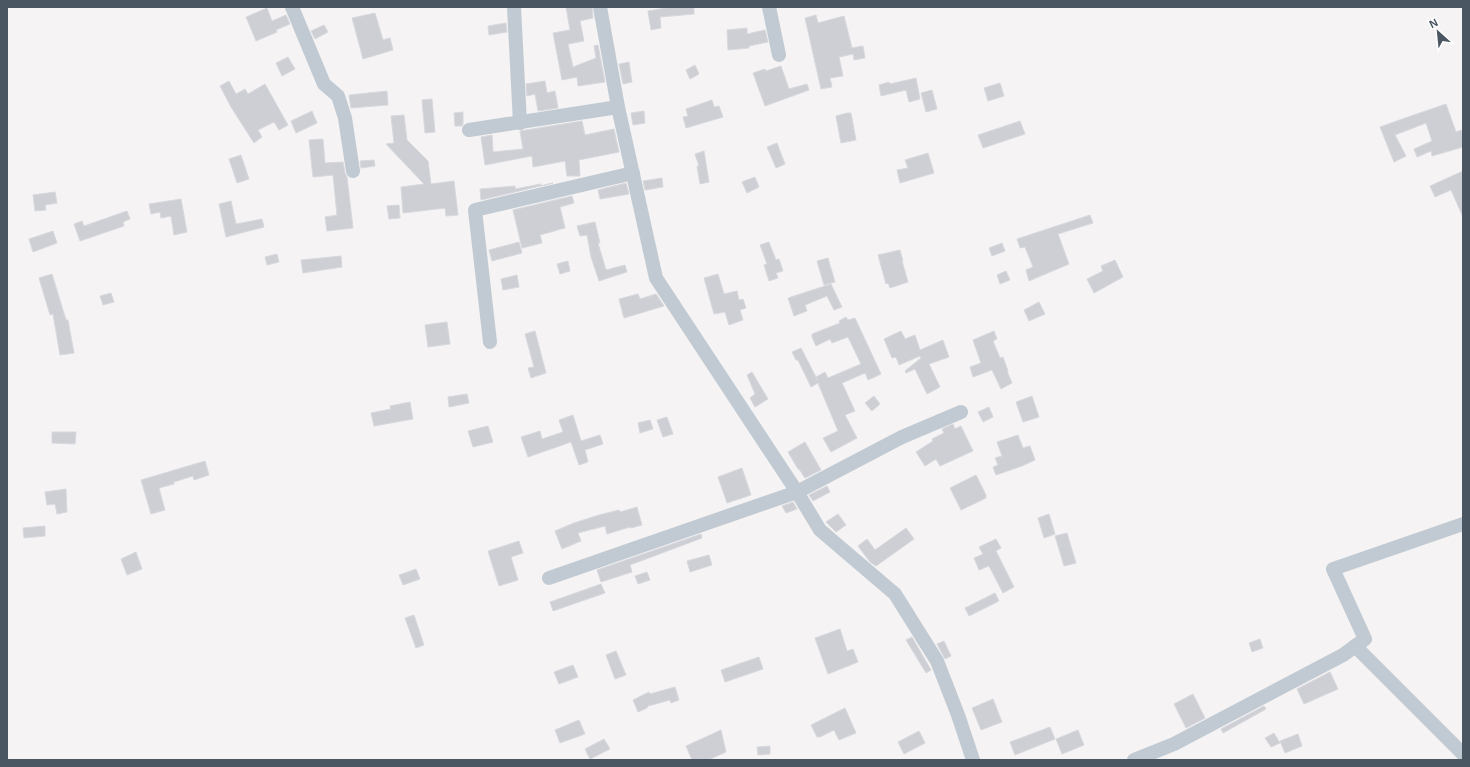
<svg xmlns="http://www.w3.org/2000/svg" width="1470" height="767" font-family="Arial,sans-serif">
<rect width="100%" height="100%" fill="#f5f3f3"/>
<g fill="#cdcfd5" stroke="#d7d9de">
<polygon points="566,7 592,7 593,18 580,21 584,41 568,44 573,67 596,58 594,46 598,45 605,82 578,86 577,77 562,80 553,33 570,30"/>
<polygon points="672,7 694,7 694,14 660,17 661,28 651,30 648,11"/>
<polygon points="267,8 272,21 286,15 290,24 276,30 277,32 256,41 246,17"/>
<polygon points="375,13 383,40 390,38 393,50 363,59 352,18"/>
<polygon points="816,15 818,23 844,16 852,48 863,46 865,58 854,60 853,54 839,57 843,76 830,78 832,87 821,89 805,18"/>
<polygon points="506,23 507,32 489,35 488,26"/>
<polygon points="324,25 328,32 315,39 311,31"/>
<polygon points="747,28 747,34 765,30 768,42 749,46 749,48 728,50 727,30"/>
<polygon points="288,57 295,69 282,76 276,63"/>
<polygon points="629,62 632,82 623,84 619,64"/>
<polygon points="695,65 699,74 690,79 686,70"/>
<polygon points="781,66 789,89 807,84 809,90 765,106 753,73 765,69 766,71"/>
<polygon points="916,78 920,99 909,102 906,90 881,96 879,85 889,82 890,84"/>
<polygon points="229,81 236,94 245,89 248,94 265,84 288,125 279,130 274,122 258,130 262,137 254,143 231,107 220,86"/>
<polygon points="545,81 547,93 555,91 558,108 538,111 535,94 527,96 526,84"/>
<polygon points="1000,83 1004,96 988,101 984,88"/>
<polygon points="932,90 937,109 926,112 921,93"/>
<polygon points="387,91 388,105 351,108 349,95"/>
<polygon points="432,99 435,132 425,133 422,100"/>
<polygon points="712,100 714,107 719,106 723,117 686,128 683,117 688,116 686,109"/>
<polygon points="1446,104 1456,132 1461,130 1463,136 1463,147 1432,156 1431,151 1417,157 1414,149 1432,141 1426,123 1395,135 1406,156 1394,162 1380,127 1408,117"/>
<polygon points="312,111 317,123 296,133 291,121"/>
<polygon points="644,111 645,123 633,125 631,113"/>
<polygon points="463,112 463,124 462,126 455,126 454,113"/>
<polygon points="847,113 851,113 856,140 841,143 836,116"/>
<polygon points="404,115 407,140 428,161 431,184 454,181 458,215 446,216 445,208 403,213 401,187 424,184 386,144 394,143 391,116"/>
<polygon points="582,121 585,135 614,129 619,152 579,160 580,176 567,176 565,161 533,167 532,156 485,165 481,137 492,135 493,152 523,149 520,131"/>
<polygon points="1020,121 1025,134 983,148 978,135"/>
<polygon points="323,139 325,163 343,162 345,173 347,177 353,228 327,231 325,217 337,215 333,175 313,177 309,140"/>
<polygon points="777,143 785,164 776,168 767,147"/>
<polygon points="704,151 709,182 700,184 697,166 699,166 695,154"/>
<polygon points="928,153 934,173 900,183 897,170 908,168 905,160"/>
<polygon points="241,155 249,179 237,183 229,159"/>
<polygon points="374,160 375,166 361,168 360,161"/>
<polygon points="1463,171 1463,217 1451,190 1435,197 1430,186"/>
<polygon points="755,177 759,187 747,193 742,182"/>
<polygon points="662,178 663,187 645,190 643,181"/>
<polygon points="553,183 481,200 480,189 515,186 515,189 541,184 541,186"/>
<polygon points="626,183 629,194 600,199 598,190"/>
<polygon points="55,192 57,203 45,205 46,210 35,211 33,195"/>
<polygon points="572,196 574,203 560,207 565,228 540,235 542,243 522,248 513,210"/>
<polygon points="181,199 187,232 174,235 171,216 161,218 160,212 151,214 149,204"/>
<polygon points="231,201 236,224 262,219 264,227 226,237 219,204"/>
<polygon points="399,205 400,218 389,219 387,206"/>
<polygon points="127,211 130,219 123,222 124,226 80,241 74,224 82,221 84,226"/>
<polygon points="1090,215 1093,223 1058,234 1069,264 1029,281 1026,270 1033,267 1025,247 1020,248 1017,239"/>
<polygon points="595,222 600,243 598,243 606,270 625,265 627,272 599,281 591,257 587,235 580,236 577,226"/>
<polygon points="53,231 57,243 33,252 29,239"/>
<polygon points="519,242 522,253 492,261 489,250"/>
<polygon points="769,242 776,260 779,259 783,271 776,273 778,278 769,281 764,265 767,264 760,245"/>
<polygon points="1002,243 1005,251 992,256 989,248"/>
<polygon points="900,250 903,261 902,261 908,282 890,288 888,283 886,284 878,255"/>
<polygon points="277,254 279,262 267,265 265,257"/>
<polygon points="341,256 342,267 303,273 301,260"/>
<polygon points="828,258 835,282 824,285 817,261"/>
<polygon points="1115,260 1123,277 1094,293 1087,279 1103,271 1101,266"/>
<polygon points="568,261 570,271 560,274 557,264"/>
<polygon points="1006,271 1010,280 1000,284 997,275"/>
<polygon points="52,274 66,320 68,320 74,353 60,355 53,314 50,315 39,278"/>
<polygon points="718,274 724,294 737,291 739,300 743,299 746,308 740,310 743,320 729,325 725,312 714,314 704,278"/>
<polygon points="517,275 519,287 503,290 501,279"/>
<polygon points="831,284 842,307 834,310 827,296 805,305 807,311 794,316 788,298"/>
<polygon points="111,293 114,302 103,305 100,296"/>
<polygon points="638,294 640,299 656,294 664,306 624,318 619,299"/>
<polygon points="1039,302 1045,314 1029,321 1024,310"/>
<polygon points="846,317 848,320 855,318 881,374 868,380 865,373 842,383 855,411 845,415 857,438 831,452 823,438 838,431 818,383 811,387 798,360 796,360 792,352 801,348 818,381 816,377 825,372 828,378 861,364 848,337 832,343 830,339 816,346 812,337 812,334 840,323 839,321"/>
<polygon points="447,322 450,344 428,347 425,325"/>
<polygon points="535,331 546,373 531,378 528,368 534,367 525,334"/>
<polygon points="901,331 905,339 915,335 920,350 943,340 949,357 929,364 940,387 927,394 915,369 906,373 905,371 921,358 920,356 899,365 896,357 892,358 884,339"/>
<polygon points="994,331 997,339 993,341 1000,358 1003,357 1008,371 1007,371 1012,383 1001,389 992,370 973,377 970,367 981,363 973,340"/>
<polygon points="752,372 768,399 755,407 750,398 755,394 747,375"/>
<polygon points="467,394 469,403 449,407 448,397"/>
<polygon points="874,396 880,404 872,411 865,403"/>
<polygon points="1032,396 1039,417 1023,422 1016,402"/>
<polygon points="410,402 413,419 374,426 371,413 391,409 390,406"/>
<polygon points="989,407 993,417 983,422 978,412"/>
<polygon points="573,415 581,441 600,435 603,444 585,450 588,462 579,465 571,442 528,457 521,437 540,431 542,439 563,432 559,420"/>
<polygon points="667,417 673,434 663,437 657,420"/>
<polygon points="650,420 653,429 640,433 638,423"/>
<polygon points="953,424 955,429 961,426 973,451 940,466 936,459 925,466 916,452 933,441 932,439 944,433 942,429"/>
<polygon points="488,426 493,442 473,447 468,431"/>
<polygon points="52,432 76,432 75,444 52,443"/>
<polygon points="1018,435 1023,448 1030,446 1035,460 1022,466 996,475 993,467 998,465 995,458 1002,456 997,442"/>
<polygon points="805,442 821,470 805,478 799,469 798,469 788,452"/>
<polygon points="205,461 209,475 194,480 193,476 174,482 174,484 159,488 165,510 151,514 141,480"/>
<polygon points="742,468 751,495 727,503 718,477"/>
<polygon points="976,475 986,495 986,498 961,510 950,488"/>
<polygon points="827,486 830,492 813,501 809,495"/>
<polygon points="66,489 67,512 57,514 55,504 47,505 45,492"/>
<polygon points="793,502 797,509 786,513 782,506"/>
<polygon points="637,507 642,525 631,528 630,527 607,534 605,526 578,533 581,541 562,549 555,531 574,523 599,515 619,510 620,512"/>
<polygon points="838,514 846,525 836,532 826,522"/>
<polygon points="1049,514 1055,534 1044,538 1038,518"/>
<polygon points="45,526 45,536 24,538 23,528"/>
<polygon points="906,528 914,539 876,566 870,562 858,546 867,539 875,550"/>
<polygon points="1067,533 1076,563 1064,566 1055,536"/>
<polygon points="701,534 702,538 630,565 632,572 601,582 597,570"/>
<polygon points="996,539 1001,548 996,551 1014,587 1003,593 989,566 979,570 974,558 983,554 979,547"/>
<polygon points="519,541 523,553 511,557 518,580 499,586 488,551"/>
<polygon points="136,552 142,569 127,575 121,559"/>
<polygon points="709,555 712,565 690,572 687,561"/>
<polygon points="416,569 420,579 403,585 399,575"/>
<polygon points="647,572 650,580 638,584 635,576"/>
<polygon points="601,584 605,593 553,611 550,602"/>
<polygon points="995,593 999,601 969,616 965,608"/>
<polygon points="414,615 424,645 416,648 405,618"/>
<polygon points="840,629 847,651 853,649 858,662 828,674 815,638"/>
<polygon points="912,637 931,670 926,673 906,640"/>
<polygon points="1260,639 1263,648 1252,652 1249,643"/>
<polygon points="944,641 951,656 945,659 937,644"/>
<polygon points="616,651 626,675 615,679 606,655"/>
<polygon points="759,657 763,669 725,682 721,670"/>
<polygon points="573,665 578,677 559,684 554,672"/>
<polygon points="1330,672 1338,689 1304,704 1297,689"/>
<polygon points="675,687 679,700 671,703 670,700 648,706 647,708 638,712 633,700 649,692 650,694"/>
<polygon points="1193,694 1205,718 1186,728 1174,704"/>
<polygon points="993,699 1002,722 981,730 972,708"/>
<polygon points="1264,706 1266,709 1223,733 1221,729"/>
<polygon points="845,708 856,733 839,740 834,730 820,737 817,737 811,725"/>
<polygon points="579,720 585,734 560,743 555,730"/>
<polygon points="1050,727 1055,739 1015,755 1010,742"/>
<polygon points="721,730 726,752 708,760 692,760 686,746"/>
<polygon points="1078,730 1084,745 1062,754 1056,739"/>
<polygon points="919,731 925,743 904,754 898,742"/>
<polygon points="1274,733 1280,743 1271,747 1265,738"/>
<polygon points="1298,734 1302,746 1285,753 1280,741"/>
<polygon points="604,739 610,749 590,759 585,749"/>
<polygon points="770,746 770,754 758,755 757,747"/>
</g>
<g fill="none" stroke-linecap="round" stroke-linejoin="round">
<g stroke="#c1cad2" stroke-width="14">
<polyline points="292,7 324,84 338,96 345,118 353,171"/>
<polyline points="514,7 520,123"/>
<polyline points="600,7 618,107 656,278 797,492 820,530 895,594 937,661 958,715 973,760"/>
<polyline points="769,7 779,55"/>
<polyline points="469,130 618,107"/>
<polyline points="490,342 475,210 633,173"/>
<polyline points="549,578 797,492 902,437 961,412"/>
<polyline points="1355,646 1463,754"/>
<polyline points="1134,760 1174,744 1343,655 1365,639 1333,569 1463,524"/>
</g>
</g>
<rect width="1470" height="767" fill="none" stroke="#4a5661" stroke-width="16"/>
<g transform="translate(1438 32) rotate(333)" stroke="#ffffff" stroke-width="3" paint-order="stroke">
<path d="M0-3L7 15L0 10L-7 15Z" fill="#4a5661"/>
<text y="-6" font-size="11" font-weight="bold" text-anchor="middle" fill="#4a5661">N</text>
</g>
</svg>
